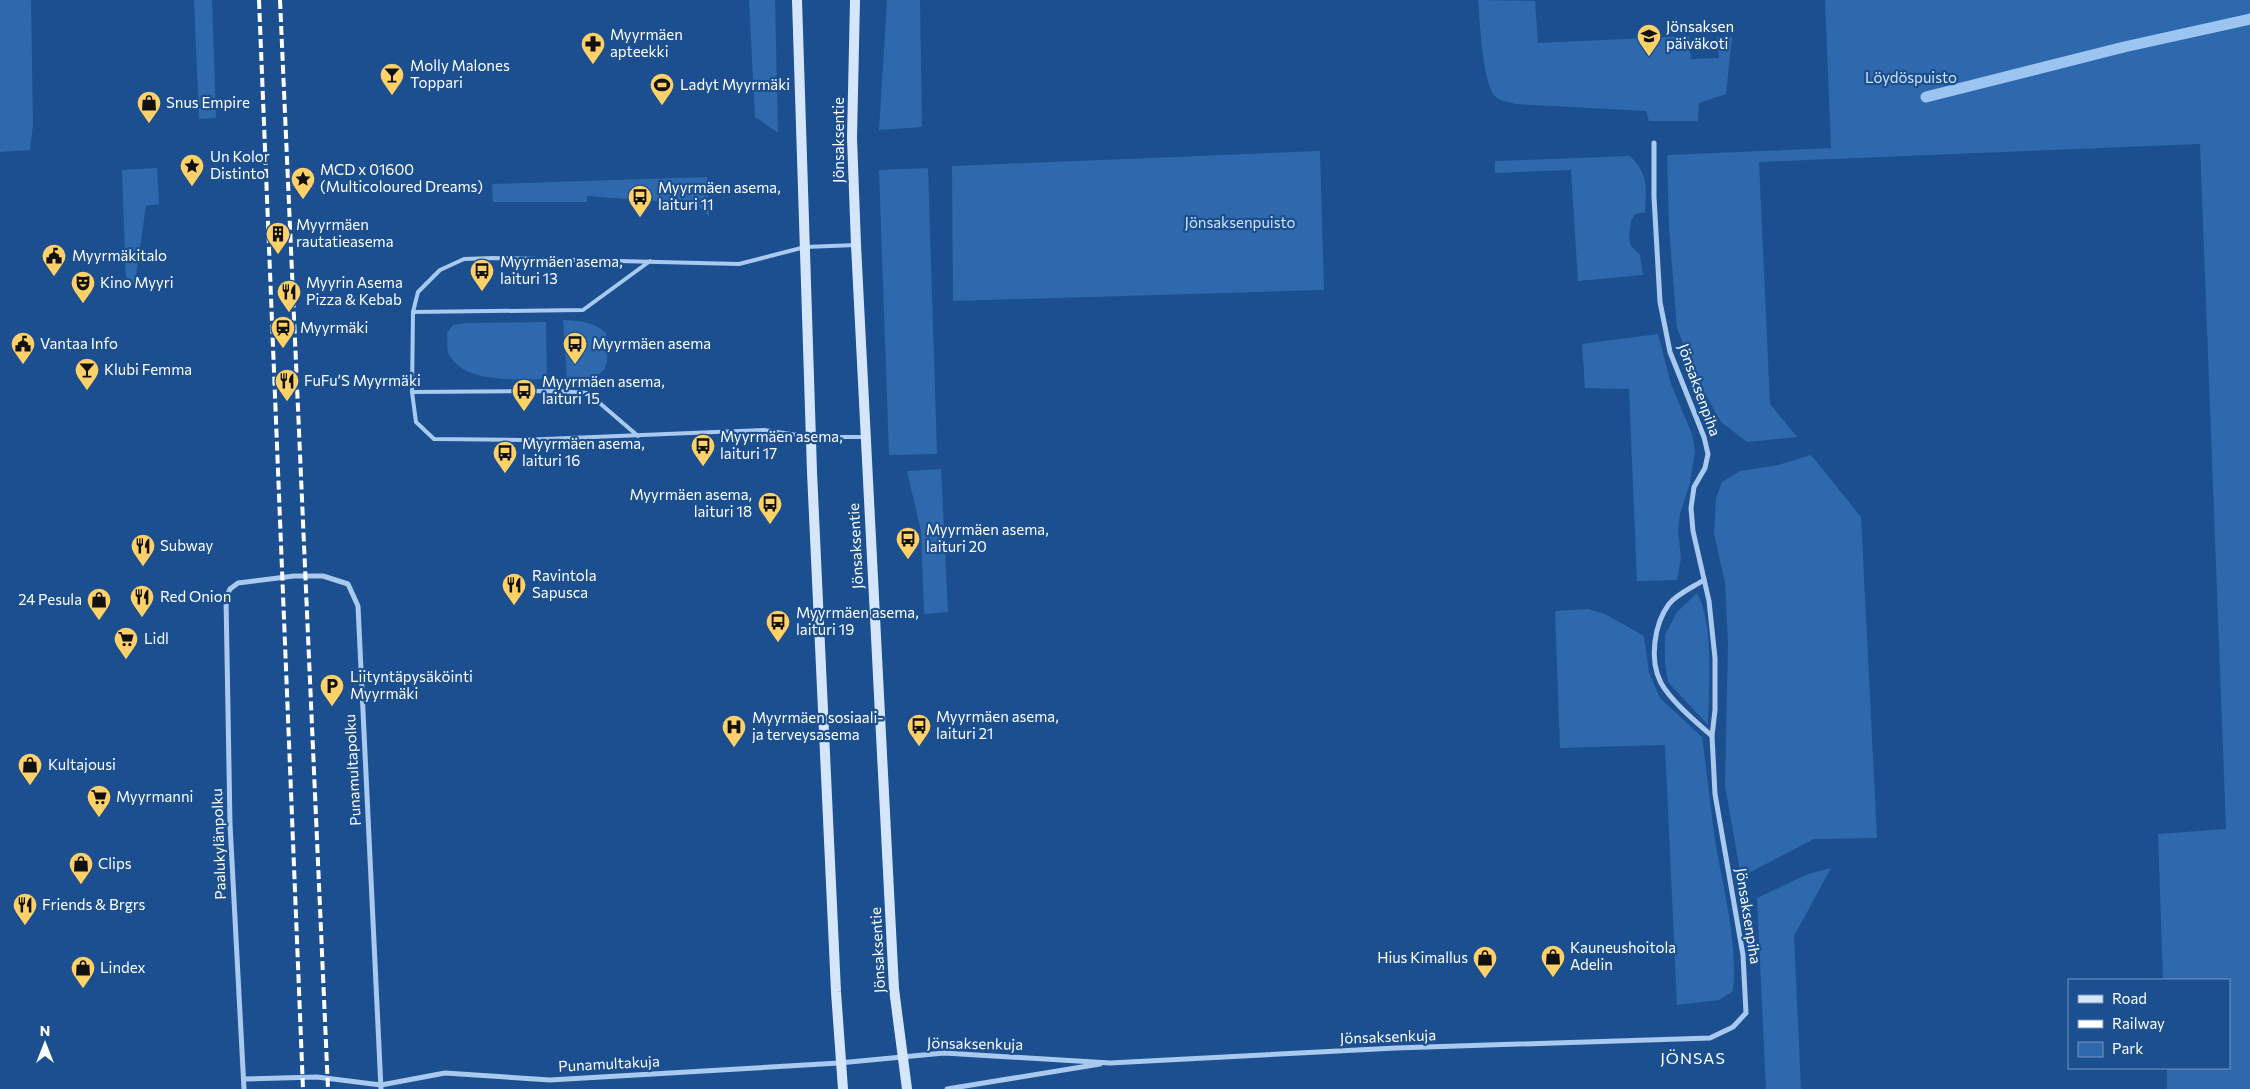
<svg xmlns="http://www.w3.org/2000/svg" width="2250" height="1089" font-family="Commissioner,sans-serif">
<rect width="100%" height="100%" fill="#1b4f8f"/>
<g fill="#2e69ad">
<polygon points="0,0 31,0 33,124 30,150 0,152"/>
<polygon points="194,0 212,0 216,118 199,119"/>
<polygon points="749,0 775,0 778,133 755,117"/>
<polygon points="887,0 920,0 922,127 879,130"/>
<path d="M 1478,0 L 1535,1 L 1538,43 L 1689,36 L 1691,59 L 1719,58 L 1717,37 L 1732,37 L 1726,94 L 1699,103 L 1698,121 L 1649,121 L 1646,111 L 1515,104 C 1510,102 1501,101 1497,98 C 1482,87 1480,19 1478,0 Z"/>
<polygon points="1825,0 2250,0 2250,1089 2167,1089 2167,1068 2229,1068 2229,980 2163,980 2158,834 2226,829 2200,144 1759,162 1770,404 1797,437 1747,442 1721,422 1698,381 1677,328 1669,228 1667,155 1831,148"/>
<polygon points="1320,151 1324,290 953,301 952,166"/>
<path d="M 1630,156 C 1649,175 1646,186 1645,212 L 1635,214 L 1631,221 L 1629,236 L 1631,246 L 1640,255 L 1643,275 L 1578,281 L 1571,170 L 1495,173 L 1495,161 Z"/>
<polygon points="157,168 159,204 146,206 135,282 126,283 122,170"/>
<polygon points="928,168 937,454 889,455 879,170"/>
<polygon points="707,177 709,216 696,204 587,196 587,202 493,202 492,184"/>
<path d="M 563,320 C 581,321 592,321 606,333 C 610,373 608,378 567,378 Z"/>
<path d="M 546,322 L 547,379 C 519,379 466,384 450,356 C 446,350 448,340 447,333 L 453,325 L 466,323 Z"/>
<polygon points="1658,334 1671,384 1692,434 1695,451 1690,483 1680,514 1678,531 1681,558 1677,580 1637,581 1629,389 1585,388 1582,344"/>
<polygon points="1811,455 1861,517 1877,838 1814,839 1741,877 1725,786 1728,643 1725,583 1714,533 1716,498 1722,482 1740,471 1778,465"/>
<polygon points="941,469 948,612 924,614 921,531 907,471"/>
<path d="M 1697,593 C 1714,623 1709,690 1708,725 L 1668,682 L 1665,663 L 1665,635 L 1677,612 Z"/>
<path d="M 1588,609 L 1605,614 L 1644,636 L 1649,673 L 1660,698 L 1702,737 C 1707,771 1710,806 1715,840 C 1723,889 1738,941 1733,991 L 1719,1000 L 1677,1005 L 1665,745 L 1560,748 L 1555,611 Z"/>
<polygon points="1831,868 1794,936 1801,1089 1766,1089 1757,898 1808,874"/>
</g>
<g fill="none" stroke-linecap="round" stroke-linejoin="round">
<polyline stroke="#9cc4f0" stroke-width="11" points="1926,97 2124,47 2250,19"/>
<g stroke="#a9c9ee" stroke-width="4">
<polyline points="856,245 805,247 739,264 493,258 464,259 440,270 418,292 413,312 412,392 416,422 434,439 521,440 764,430 811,437 864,437"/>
<polyline points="413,312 583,310 650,261"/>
<polyline points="412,392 557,391 588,393 638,436"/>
</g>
<g stroke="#a9c9ee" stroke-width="5">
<path d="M 1704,580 C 1693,587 1677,594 1669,604 C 1654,624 1649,660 1661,683 C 1671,701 1696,722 1712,736"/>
<polyline points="244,1079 317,1077 381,1085 445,1073 550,1080 839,1063 944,1053 1110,1063 1396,1048 1710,1038 1733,1027 1746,1013 1743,955 1715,794 1712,736 1715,710 1715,658 1709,601 1693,531 1691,508 1694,487 1705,468 1708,454 1704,437 1670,352 1660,302 1654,197 1654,143"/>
<polyline points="244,1089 230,824 226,598 230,589 238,583 294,576 323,576 348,584 358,606 381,1089"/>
<polyline points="947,1089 1100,1064"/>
</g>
<g stroke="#d6e6fa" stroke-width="10">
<polyline points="797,0 812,472 836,992 843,1089"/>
<polyline points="855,0 852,138 856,245 894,989 907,1089"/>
</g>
<g stroke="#fff" stroke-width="4" stroke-dasharray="9 4" stroke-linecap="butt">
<polyline points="259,0 303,1089"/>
<polyline points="280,0 328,1089"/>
</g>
</g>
<defs>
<symbol id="school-pin" viewBox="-11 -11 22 30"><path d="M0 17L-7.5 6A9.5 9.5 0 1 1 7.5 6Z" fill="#ffd166" stroke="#1b4f8f"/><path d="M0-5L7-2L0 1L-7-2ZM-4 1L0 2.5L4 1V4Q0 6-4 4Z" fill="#111"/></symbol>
<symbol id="pharmacy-pin" viewBox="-11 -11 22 30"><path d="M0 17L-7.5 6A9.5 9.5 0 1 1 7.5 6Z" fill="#ffd166" stroke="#1b4f8f"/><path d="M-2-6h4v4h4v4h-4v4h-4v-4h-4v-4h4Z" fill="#111"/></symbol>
<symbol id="bar-pin" viewBox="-11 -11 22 30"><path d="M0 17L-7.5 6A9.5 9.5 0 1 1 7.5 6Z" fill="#ffd166" stroke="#1b4f8f"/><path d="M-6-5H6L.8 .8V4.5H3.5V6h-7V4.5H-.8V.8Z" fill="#111"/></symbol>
<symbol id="stadium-pin" viewBox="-11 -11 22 30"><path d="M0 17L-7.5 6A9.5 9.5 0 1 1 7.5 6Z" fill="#ffd166" stroke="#1b4f8f"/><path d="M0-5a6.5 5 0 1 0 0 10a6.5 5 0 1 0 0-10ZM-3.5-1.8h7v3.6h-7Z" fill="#111"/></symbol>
<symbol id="shop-pin" viewBox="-11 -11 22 30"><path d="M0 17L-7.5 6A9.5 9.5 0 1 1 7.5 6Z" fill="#ffd166" stroke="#1b4f8f"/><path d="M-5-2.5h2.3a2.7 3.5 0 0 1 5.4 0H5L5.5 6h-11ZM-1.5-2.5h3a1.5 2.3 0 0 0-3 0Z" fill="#111"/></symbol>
<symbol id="sight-pin" viewBox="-11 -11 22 30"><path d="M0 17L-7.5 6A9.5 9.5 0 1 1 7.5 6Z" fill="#ffd166" stroke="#1b4f8f"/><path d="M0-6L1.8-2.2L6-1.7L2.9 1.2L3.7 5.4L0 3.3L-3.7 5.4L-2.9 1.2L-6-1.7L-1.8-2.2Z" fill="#111"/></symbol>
<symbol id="bus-pin" viewBox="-11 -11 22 30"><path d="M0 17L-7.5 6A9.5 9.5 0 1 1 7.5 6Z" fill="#ffd166" stroke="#1b4f8f"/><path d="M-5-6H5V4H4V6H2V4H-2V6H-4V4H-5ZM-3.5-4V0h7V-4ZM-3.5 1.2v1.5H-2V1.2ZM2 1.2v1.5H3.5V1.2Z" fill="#111"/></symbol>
<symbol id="building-pin" viewBox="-11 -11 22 30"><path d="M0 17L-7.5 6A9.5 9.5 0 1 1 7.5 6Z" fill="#ffd166" stroke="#1b4f8f"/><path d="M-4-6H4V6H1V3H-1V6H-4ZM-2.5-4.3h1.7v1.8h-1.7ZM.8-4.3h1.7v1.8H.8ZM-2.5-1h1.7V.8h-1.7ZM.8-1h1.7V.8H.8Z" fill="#111"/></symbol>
<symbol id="civic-pin" viewBox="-11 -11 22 30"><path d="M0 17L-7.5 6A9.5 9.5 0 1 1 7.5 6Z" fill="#ffd166" stroke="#1b4f8f"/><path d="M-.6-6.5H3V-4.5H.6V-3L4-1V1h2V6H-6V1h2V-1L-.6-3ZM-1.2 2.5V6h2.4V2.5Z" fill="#111"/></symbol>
<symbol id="theatre-pin" viewBox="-11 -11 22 30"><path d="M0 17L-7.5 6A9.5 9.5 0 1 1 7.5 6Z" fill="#ffd166" stroke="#1b4f8f"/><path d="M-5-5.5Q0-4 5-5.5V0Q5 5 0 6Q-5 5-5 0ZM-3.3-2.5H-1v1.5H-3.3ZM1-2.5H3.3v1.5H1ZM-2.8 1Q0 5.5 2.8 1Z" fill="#111"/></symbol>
<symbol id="restaurant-pin" viewBox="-11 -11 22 30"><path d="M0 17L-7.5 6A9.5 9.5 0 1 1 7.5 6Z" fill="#ffd166" stroke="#1b4f8f"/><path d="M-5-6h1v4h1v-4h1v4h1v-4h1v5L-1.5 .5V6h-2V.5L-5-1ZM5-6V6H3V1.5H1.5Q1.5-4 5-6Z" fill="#111"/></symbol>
<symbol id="station-pin" viewBox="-11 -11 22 30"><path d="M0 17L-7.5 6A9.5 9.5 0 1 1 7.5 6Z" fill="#ffd166" stroke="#1b4f8f"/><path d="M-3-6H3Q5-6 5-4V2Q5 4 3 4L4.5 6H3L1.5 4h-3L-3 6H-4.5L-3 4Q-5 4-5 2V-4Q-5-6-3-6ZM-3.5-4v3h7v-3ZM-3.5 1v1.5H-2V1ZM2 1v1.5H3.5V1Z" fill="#111"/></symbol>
<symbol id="supermarket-pin" viewBox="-11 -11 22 30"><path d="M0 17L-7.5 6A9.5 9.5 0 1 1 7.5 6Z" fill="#ffd166" stroke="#1b4f8f"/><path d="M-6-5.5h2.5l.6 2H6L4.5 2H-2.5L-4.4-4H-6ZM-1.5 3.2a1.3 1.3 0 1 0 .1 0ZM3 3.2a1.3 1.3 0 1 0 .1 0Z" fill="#111"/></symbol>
<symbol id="parking-pin" viewBox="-11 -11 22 30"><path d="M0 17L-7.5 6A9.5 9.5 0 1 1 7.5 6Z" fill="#ffd166" stroke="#1b4f8f"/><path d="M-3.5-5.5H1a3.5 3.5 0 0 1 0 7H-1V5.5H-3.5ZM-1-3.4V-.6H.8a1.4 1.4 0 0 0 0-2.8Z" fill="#111"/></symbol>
<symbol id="hospital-pin" viewBox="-11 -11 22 30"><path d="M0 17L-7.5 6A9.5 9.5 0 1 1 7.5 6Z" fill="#ffd166" stroke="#1b4f8f"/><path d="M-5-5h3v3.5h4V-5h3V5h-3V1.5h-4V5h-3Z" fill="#111"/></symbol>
</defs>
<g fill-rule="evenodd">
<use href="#school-pin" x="1635" y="22" width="28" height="38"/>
<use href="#pharmacy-pin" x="579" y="30" width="28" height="38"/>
<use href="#bar-pin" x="378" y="61" width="28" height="38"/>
<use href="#stadium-pin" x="648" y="71" width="28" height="38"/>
<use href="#shop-pin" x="135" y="89" width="28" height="38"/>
<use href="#sight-pin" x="178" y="152" width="28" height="38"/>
<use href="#sight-pin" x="289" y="165" width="28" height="38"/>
<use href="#bus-pin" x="626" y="183" width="28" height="38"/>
<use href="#building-pin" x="264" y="220" width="28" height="38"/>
<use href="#civic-pin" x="40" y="242" width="28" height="38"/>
<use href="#bus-pin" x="468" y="257" width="28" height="38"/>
<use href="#theatre-pin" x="69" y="269" width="28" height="38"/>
<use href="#restaurant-pin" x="275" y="278" width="28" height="38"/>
<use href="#station-pin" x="269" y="314" width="28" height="38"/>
<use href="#civic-pin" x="9" y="330" width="28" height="38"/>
<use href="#bus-pin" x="561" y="330" width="28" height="38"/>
<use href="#bar-pin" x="73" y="356" width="28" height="38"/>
<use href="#restaurant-pin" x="273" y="367" width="28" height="38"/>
<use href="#bus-pin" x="510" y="377" width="28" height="38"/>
<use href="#bus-pin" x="689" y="432" width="28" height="38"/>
<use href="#bus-pin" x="491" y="439" width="28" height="38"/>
<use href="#bus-pin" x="756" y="490" width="28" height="38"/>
<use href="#bus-pin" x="894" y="525" width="28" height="38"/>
<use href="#restaurant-pin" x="129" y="532" width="28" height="38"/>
<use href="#restaurant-pin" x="500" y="571" width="28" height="38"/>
<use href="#restaurant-pin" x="128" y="583" width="28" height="38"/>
<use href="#shop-pin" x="85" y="586" width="28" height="38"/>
<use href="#bus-pin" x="764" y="608" width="28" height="38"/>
<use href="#supermarket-pin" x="112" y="625" width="28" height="38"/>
<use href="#parking-pin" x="318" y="672" width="28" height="38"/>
<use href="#bus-pin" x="905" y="712" width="28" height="38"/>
<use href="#hospital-pin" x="720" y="713" width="28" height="38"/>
<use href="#shop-pin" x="16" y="751" width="28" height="38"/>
<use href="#supermarket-pin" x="85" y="783" width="28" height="38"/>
<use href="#shop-pin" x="67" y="850" width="28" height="38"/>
<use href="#restaurant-pin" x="11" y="891" width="28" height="38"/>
<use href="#shop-pin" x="1539" y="943" width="28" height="38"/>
<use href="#shop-pin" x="1471" y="944" width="28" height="38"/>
<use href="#shop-pin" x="69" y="954" width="28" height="38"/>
</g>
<g text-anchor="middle" stroke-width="4.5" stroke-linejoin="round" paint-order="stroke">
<g font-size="15" fill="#fff" stroke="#1b4f8f" text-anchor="start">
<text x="1666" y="32">Jönsaksen<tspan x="1666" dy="17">päiväkoti</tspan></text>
<text x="610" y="40">Myyrmäen<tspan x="610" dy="17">apteekki</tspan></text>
<text x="410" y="71">Molly Malones<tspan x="410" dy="17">Toppari</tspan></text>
<text x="680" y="90">Ladyt Myyrmäki</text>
<text x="166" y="108">Snus Empire</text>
<text x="210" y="162">Un Kolor<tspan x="210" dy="17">Distinto</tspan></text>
<text x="320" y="175">MCD x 01600<tspan x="320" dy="17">(Multicoloured Dreams)</tspan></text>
<text x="658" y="193">Myyrmäen asema,<tspan x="658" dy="17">laituri 11</tspan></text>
<text x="296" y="230">Myyrmäen<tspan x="296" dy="17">rautatieasema</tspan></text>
<text x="72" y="261">Myyrmäkitalo</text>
<text x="500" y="267">Myyrmäen asema,<tspan x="500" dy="17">laituri 13</tspan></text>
<text x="100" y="288">Kino Myyri</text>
<text x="306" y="288">Myyrin Asema<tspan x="306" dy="17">Pizza &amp; Kebab</tspan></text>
<text x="300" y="333">Myyrmäki</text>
<text x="40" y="349">Vantaa Info</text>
<text x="592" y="349">Myyrmäen asema</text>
<text x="104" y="375">Klubi Femma</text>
<text x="304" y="386">FuFu’S Myyrmäki</text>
<text x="542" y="387">Myyrmäen asema,<tspan x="542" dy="17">laituri 15</tspan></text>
<text x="720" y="442">Myyrmäen asema,<tspan x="720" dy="17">laituri 17</tspan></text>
<text x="522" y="449">Myyrmäen asema,<tspan x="522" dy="17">laituri 16</tspan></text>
<text x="752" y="500" text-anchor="end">Myyrmäen asema,<tspan x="752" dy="17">laituri 18</tspan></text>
<text x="926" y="535">Myyrmäen asema,<tspan x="926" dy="17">laituri 20</tspan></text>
<text x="160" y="551">Subway</text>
<text x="532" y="581">Ravintola<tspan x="532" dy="17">Sapusca</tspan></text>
<text x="160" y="602">Red Onion</text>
<text x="82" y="605" text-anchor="end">24 Pesula</text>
<text x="796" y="618">Myyrmäen asema,<tspan x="796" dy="17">laituri 19</tspan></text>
<text x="144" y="644">Lidl</text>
<text x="350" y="682">Liityntäpysäköinti<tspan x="350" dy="17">Myyrmäki</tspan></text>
<text x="936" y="722">Myyrmäen asema,<tspan x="936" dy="17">laituri 21</tspan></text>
<text x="752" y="723">Myyrmäen sosiaali-<tspan x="752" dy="17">ja terveysasema</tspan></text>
<text x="48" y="770">Kultajousi</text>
<text x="116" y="802">Myyrmanni</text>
<text x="98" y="869">Clips</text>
<text x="42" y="910">Friends &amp; Brgrs</text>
<text x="1570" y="953">Kauneushoitola<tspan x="1570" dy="17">Adelin</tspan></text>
<text x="1468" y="963" text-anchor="end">Hius Kimallus</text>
<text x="100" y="973">Lindex</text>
</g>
<g font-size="15" fill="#cfe3fa" stroke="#1b4f8f">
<text x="1911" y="83">Löydöspuisto</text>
<text x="1240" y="228">Jönsaksenpuisto</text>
</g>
<g font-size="15" fill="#fff" stroke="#1b4f8f">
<text transform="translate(839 140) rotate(-90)" y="5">Jönsaksentie</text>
<text transform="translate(1699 390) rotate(70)" y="5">Jönsaksenpiha</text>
<text transform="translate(856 546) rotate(-93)" y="5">Jönsaksentie</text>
<text transform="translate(353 770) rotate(-93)" y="5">Punamultapolku</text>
<text transform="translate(219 844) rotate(-92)" y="5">Paalukylänpolku</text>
<text transform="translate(1748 916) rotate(81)" y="5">Jönsaksenpiha</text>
<text transform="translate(878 950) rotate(-93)" y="5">Jönsaksentie</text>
<text transform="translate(1388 1037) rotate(-2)" y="5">Jönsaksenkuja</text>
<text transform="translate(975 1044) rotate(1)" y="5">Jönsaksenkuja</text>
<text transform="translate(609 1064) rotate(-3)" y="5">Punamultakuja</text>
</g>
<g font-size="16" letter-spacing="1" fill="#fff" stroke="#1b4f8f">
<text x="1693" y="1064">JÖNSAS</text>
</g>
</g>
<rect x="2068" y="979" width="162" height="90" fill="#1b4f8f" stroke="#7695bc"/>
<rect x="2078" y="995" width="25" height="8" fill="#d6e6fa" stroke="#7695bc"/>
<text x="2112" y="1004" font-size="15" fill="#ffffff">Road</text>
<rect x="2078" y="1020" width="25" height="8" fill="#ffffff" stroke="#7695bc"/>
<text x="2112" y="1029" font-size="15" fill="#ffffff">Railway</text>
<rect x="2078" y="1042" width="25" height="15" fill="#2e69ad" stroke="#7695bc"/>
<text x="2112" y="1054" font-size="15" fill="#ffffff">Park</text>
<g transform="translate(45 1044)" stroke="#1b4f8f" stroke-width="4" paint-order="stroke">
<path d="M0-4L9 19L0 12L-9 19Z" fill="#ffffff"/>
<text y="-8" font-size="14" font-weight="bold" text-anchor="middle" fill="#ffffff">N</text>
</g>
</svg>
